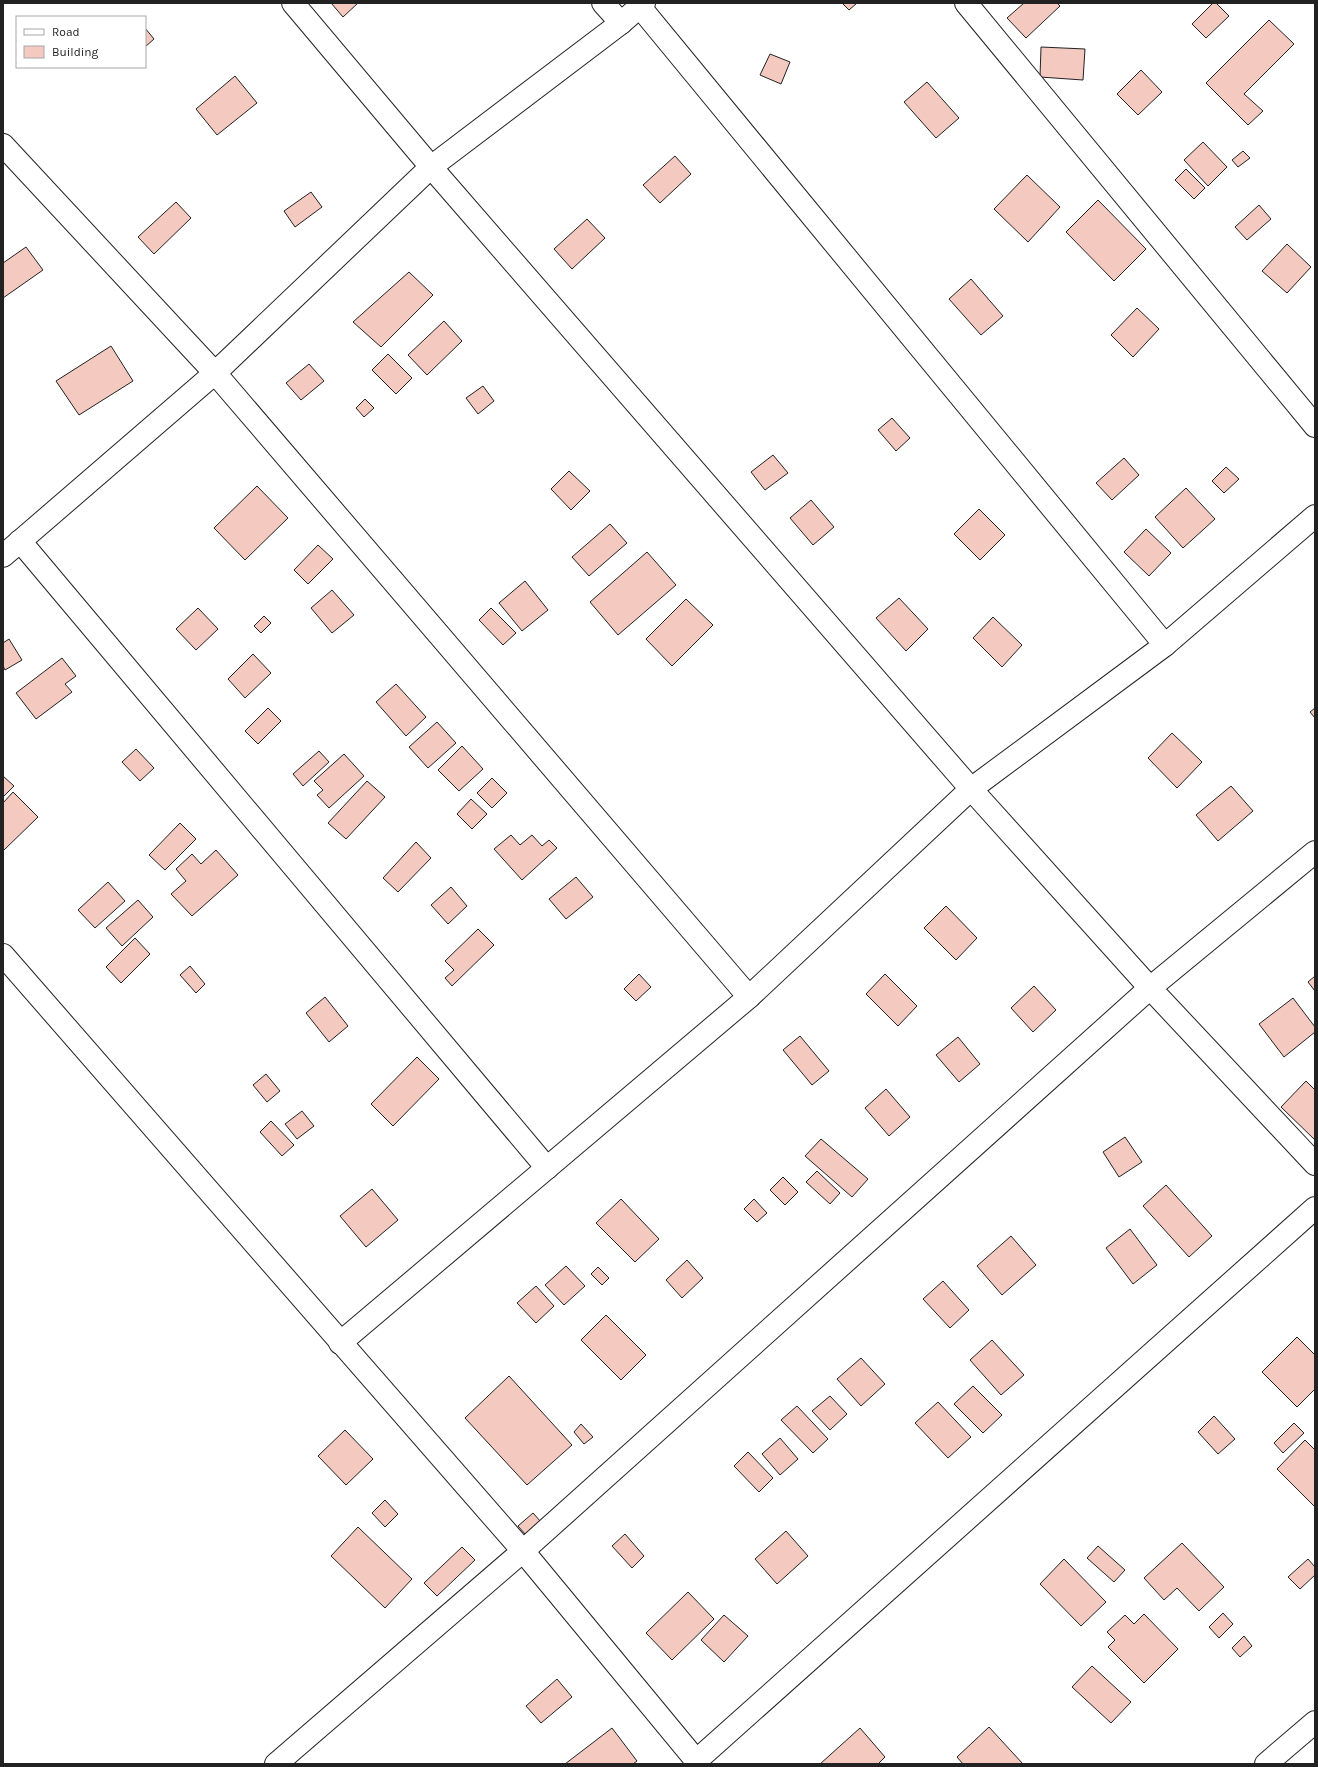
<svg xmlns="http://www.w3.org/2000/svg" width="1318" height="1767" font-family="Karla,sans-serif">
<rect width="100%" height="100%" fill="#fff"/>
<g fill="#f3c9c0" stroke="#222">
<polygon points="331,3 358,3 343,17"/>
<polygon points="842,3 857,3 849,10"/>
<polygon points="1024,3 1057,3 1060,6 1026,38 1007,18"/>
<polygon points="1213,3 1216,3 1229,16 1206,38 1192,24"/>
<polygon points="1269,20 1294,44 1244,94 1263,111 1248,125 1206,83"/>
<polygon points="145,28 154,39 145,47"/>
<polygon points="1041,47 1085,49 1083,80 1040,77"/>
<polygon points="770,54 790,62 781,84 760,75"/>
<polygon points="1141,70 1162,92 1138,115 1117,94"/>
<polygon points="235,76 257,103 217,135 196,109"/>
<polygon points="927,82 959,118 936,138 904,102"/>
<polygon points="1203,142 1227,167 1208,186 1184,160"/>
<polygon points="1243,151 1250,158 1238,167 1232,160"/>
<polygon points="675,156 691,174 660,203 643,185"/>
<polygon points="1186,169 1205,188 1194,199 1175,180"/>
<polygon points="1027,175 1060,207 1028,242 994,209"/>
<polygon points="311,192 322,207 295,227 284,211"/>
<polygon points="1098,200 1146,249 1114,281 1066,232"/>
<polygon points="176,202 191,218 154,254 138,237"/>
<polygon points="1259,205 1271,219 1247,240 1235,227"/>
<polygon points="587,219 605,238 572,269 554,249"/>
<polygon points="1287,244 1311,267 1287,293 1262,271"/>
<polygon points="26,247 43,270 3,298 3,263"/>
<polygon points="409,272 433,295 381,347 353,322"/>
<polygon points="971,279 1003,316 981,335 949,299"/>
<polygon points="1137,308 1159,329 1133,357 1111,335"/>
<polygon points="444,321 462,341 427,375 408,355"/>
<polygon points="111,346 133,381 79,415 56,381"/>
<polygon points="388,354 412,378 396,394 372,370"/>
<polygon points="309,364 324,381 301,400 286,383"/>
<polygon points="483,386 494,401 478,414 466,398"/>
<polygon points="365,399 374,408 364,417 356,408"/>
<polygon points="892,418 910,438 896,451 878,430"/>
<polygon points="773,455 788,473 765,490 751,472"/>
<polygon points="1124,458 1139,475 1112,500 1096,483"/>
<polygon points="1226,467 1239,479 1224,493 1212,481"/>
<polygon points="569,471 590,491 571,510 551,489"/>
<polygon points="257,486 288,518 245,560 214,528"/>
<polygon points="1186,488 1215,519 1183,548 1155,517"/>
<polygon points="811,500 834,527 813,545 790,518"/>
<polygon points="979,509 1005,535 980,560 954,534"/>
<polygon points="610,524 627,543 589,576 572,557"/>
<polygon points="1146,529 1171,553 1149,576 1124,552"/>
<polygon points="318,545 333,559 308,584 294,570"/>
<polygon points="647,552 676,585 618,635 590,602"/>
<polygon points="525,581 548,610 522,631 499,603"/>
<polygon points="332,590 354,615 332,633 311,608"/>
<polygon points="899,598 928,629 906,651 876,618"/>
<polygon points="686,599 713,625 672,666 646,639"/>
<polygon points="198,608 218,629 196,650 176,629"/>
<polygon points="491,608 516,633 503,645 479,620"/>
<polygon points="264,616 271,623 261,633 254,626"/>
<polygon points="993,617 1022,645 1002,667 973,638"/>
<polygon points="9,639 22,660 5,670 3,666 3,643"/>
<polygon points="253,654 271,673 245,698 228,679"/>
<polygon points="62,658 76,676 65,684 72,692 36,719 16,693"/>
<polygon points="396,684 426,717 406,736 376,702"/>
<polygon points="268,708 281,721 258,744 245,731"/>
<polygon points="1315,708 1315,718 1310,712"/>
<polygon points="437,722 456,743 428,768 409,747"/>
<polygon points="1172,733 1202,762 1177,788 1148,758"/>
<polygon points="462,746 483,769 459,791 438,770"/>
<polygon points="136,749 154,768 140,781 122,762"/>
<polygon points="319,751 329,762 303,786 293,774"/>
<polygon points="344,754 364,776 329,808 317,795 323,790 314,781"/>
<polygon points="3,776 14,786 3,797"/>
<polygon points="492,778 507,793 492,808 477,793"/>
<polygon points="367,781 385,797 346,839 328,823"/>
<polygon points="1231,786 1253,811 1218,841 1196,815"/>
<polygon points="13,792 38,817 3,851 3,803"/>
<polygon points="471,799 487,814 472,829 457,814"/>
<polygon points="180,823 196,839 165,870 149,855"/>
<polygon points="511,835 520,845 532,835 542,846 549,840 557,848 522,880 494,849"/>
<polygon points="416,842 431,858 398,892 383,878"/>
<polygon points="216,850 238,875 192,916 171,894 186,881 176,869 192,854 201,864"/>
<polygon points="576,877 593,897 566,919 549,899"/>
<polygon points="108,882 125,901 95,928 78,910"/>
<polygon points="451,887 467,906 448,924 431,905"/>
<polygon points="138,900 153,917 122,946 106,928"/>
<polygon points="946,906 977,938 956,960 924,928"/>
<polygon points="478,929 494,945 452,986 445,978 454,970 445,961"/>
<polygon points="135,938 150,954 121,983 106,967"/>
<polygon points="190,966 205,984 196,993 180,975"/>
<polygon points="639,974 651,987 636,1001 624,989"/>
<polygon points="885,974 917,1006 898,1026 866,994"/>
<polygon points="1315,976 1315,991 1308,982"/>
<polygon points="1034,986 1056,1010 1033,1032 1011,1008"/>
<polygon points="325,997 348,1026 329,1042 306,1013"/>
<polygon points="1293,998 1315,1027 1315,1032 1284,1057 1259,1024"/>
<polygon points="800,1036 829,1071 812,1085 783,1050"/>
<polygon points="958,1037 980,1064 959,1082 936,1055"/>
<polygon points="417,1057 439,1079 393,1126 371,1104"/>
<polygon points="266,1074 280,1091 267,1102 253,1085"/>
<polygon points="1306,1081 1315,1090 1315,1140 1281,1107"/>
<polygon points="886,1089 910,1117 889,1136 865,1108"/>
<polygon points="302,1111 314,1126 297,1139 285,1124"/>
<polygon points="271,1121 294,1145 282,1156 260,1132"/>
<polygon points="1125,1137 1142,1162 1119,1177 1103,1152"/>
<polygon points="821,1139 868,1179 852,1197 805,1156"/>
<polygon points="817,1171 840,1193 830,1204 806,1182"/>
<polygon points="783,1177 798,1192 785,1205 770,1190"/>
<polygon points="1166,1185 1212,1236 1189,1257 1143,1206"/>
<polygon points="372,1189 398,1220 366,1247 340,1216"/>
<polygon points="621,1199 659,1239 635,1262 596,1223"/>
<polygon points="754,1199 767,1213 757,1222 744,1209"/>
<polygon points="1130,1229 1157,1265 1133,1284 1106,1248"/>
<polygon points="1011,1236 1036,1265 1002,1295 977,1266"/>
<polygon points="687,1260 703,1278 682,1298 666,1280"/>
<polygon points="566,1266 585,1286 564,1305 545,1285"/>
<polygon points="598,1267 609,1278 602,1285 591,1274"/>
<polygon points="943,1281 969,1310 950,1328 923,1299"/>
<polygon points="536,1286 554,1306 536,1323 517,1303"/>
<polygon points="606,1315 646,1355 621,1380 581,1340"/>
<polygon points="1297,1337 1315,1355 1315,1389 1297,1407 1262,1372"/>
<polygon points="992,1340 1024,1375 1001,1395 970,1360"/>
<polygon points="861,1358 885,1384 861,1406 837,1379"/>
<polygon points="509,1376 572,1445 527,1485 465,1418"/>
<polygon points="973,1386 1002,1415 983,1433 954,1404"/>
<polygon points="830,1396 847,1414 830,1430 812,1411"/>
<polygon points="938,1402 971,1437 948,1458 915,1423"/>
<polygon points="797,1406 828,1439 813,1453 781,1420"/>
<polygon points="1214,1416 1235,1439 1218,1454 1198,1432"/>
<polygon points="1294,1423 1304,1433 1283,1453 1274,1443"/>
<polygon points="581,1424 593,1437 584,1444 574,1432"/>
<polygon points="345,1430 373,1459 346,1485 318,1456"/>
<polygon points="780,1438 798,1459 780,1475 762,1454"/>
<polygon points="1305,1440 1315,1450 1315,1507 1277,1469"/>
<polygon points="748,1452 773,1478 759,1492 734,1466"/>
<polygon points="385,1500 398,1514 385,1527 372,1513"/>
<polygon points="533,1513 541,1522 526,1535 518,1526"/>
<polygon points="358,1527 412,1579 385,1608 331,1556"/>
<polygon points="786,1531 808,1556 777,1584 755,1559"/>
<polygon points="625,1534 644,1556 632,1568 612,1546"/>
<polygon points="1182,1543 1224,1587 1199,1611 1177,1588 1164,1600 1144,1578"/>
<polygon points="1098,1546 1125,1570 1114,1582 1087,1558"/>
<polygon points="462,1547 475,1560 437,1596 424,1583"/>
<polygon points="1064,1559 1106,1602 1081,1626 1040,1584"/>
<polygon points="1308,1559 1315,1567 1315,1575 1300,1589 1288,1577"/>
<polygon points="688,1592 714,1619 672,1660 646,1633"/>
<polygon points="1223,1613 1233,1624 1219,1638 1209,1627"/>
<polygon points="1144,1614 1178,1649 1144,1683 1108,1647 1115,1640 1107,1632 1125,1615 1134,1624"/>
<polygon points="724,1615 748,1636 724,1662 701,1640"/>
<polygon points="1244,1636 1252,1646 1240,1657 1232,1648"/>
<polygon points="1092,1666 1131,1702 1111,1723 1072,1687"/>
<polygon points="557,1679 572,1697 541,1723 526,1706"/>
<polygon points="989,1727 1023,1764 963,1764 957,1757"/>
<polygon points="612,1728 637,1761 633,1764 565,1764"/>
<polygon points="860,1728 885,1757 878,1764 820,1764"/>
</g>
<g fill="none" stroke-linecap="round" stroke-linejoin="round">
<defs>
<g id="street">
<polyline points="293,3 431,167 971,789 1150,988 1315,1164"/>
<polyline points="603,3 621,23"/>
<polyline points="966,3 1315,426"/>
<polyline points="640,7 1165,645"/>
<polyline points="3,145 215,373 749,997"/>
<polyline points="20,541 547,1168"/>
<polyline points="3,556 215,373 431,167 621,23 644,3"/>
<polyline points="3,955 523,1551 699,1764"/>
<polyline points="340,1343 749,997 971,789 1165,645 1315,516"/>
<polyline points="696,1761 1315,1208"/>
<polyline points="276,1764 523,1551 1150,988 1315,852"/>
</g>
<polyline id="primary" points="1266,1764 1315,1722"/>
</defs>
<use href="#street" stroke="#222" stroke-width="24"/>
<use href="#primary" stroke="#222" stroke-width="24"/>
<use href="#street" stroke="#fff" stroke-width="22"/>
<use href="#primary" stroke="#fff" stroke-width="22"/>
</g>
<rect width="1318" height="1767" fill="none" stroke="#222222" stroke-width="8"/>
<rect x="16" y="16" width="130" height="52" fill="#ffffff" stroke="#a7a7a7"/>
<rect x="24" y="29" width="20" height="6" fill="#ffffff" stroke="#a7a7a7"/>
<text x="52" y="36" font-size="12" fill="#222222">Road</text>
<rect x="24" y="46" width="20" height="12" fill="#f3c9c0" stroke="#a7a7a7"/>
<text x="52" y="56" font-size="12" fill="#222222">Building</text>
</svg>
